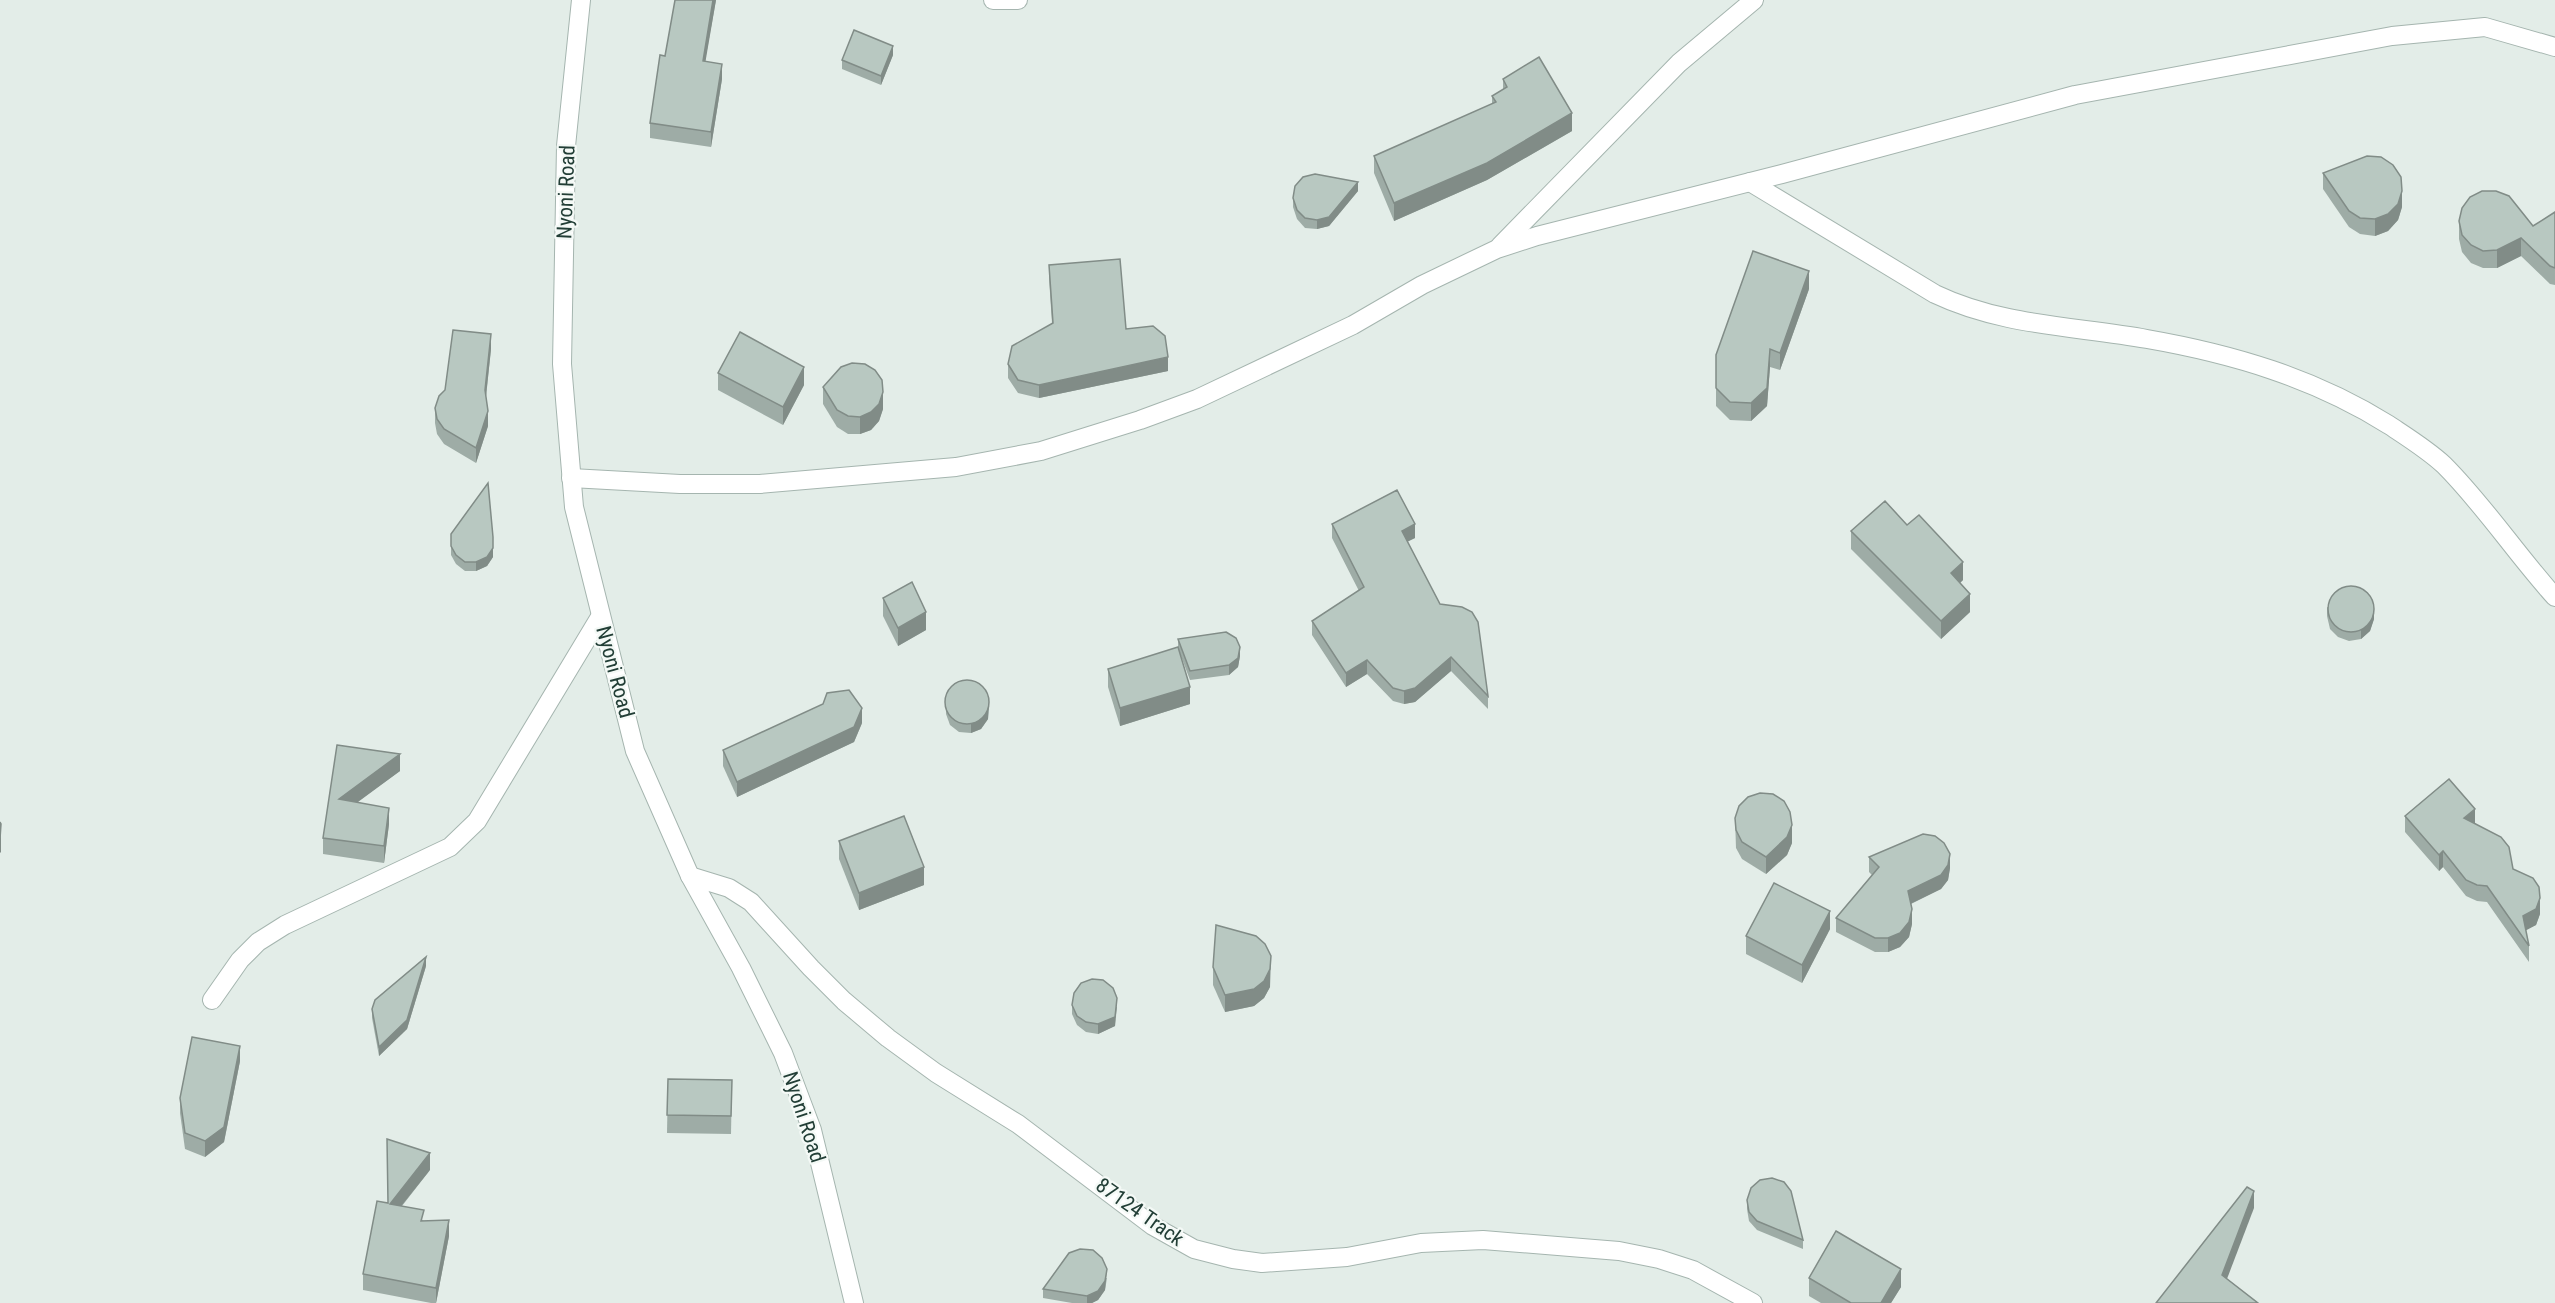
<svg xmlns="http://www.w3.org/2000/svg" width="2555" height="1303" font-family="'Roboto Condensed',sans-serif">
<rect width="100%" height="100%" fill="#e3ede8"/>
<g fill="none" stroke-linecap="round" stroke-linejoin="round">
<defs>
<g id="minor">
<polyline points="993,0 1018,0"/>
<path d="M 1750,182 L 1935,294 C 2002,326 2075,326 2147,339 C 2233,354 2314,378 2389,425 C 2407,437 2428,450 2444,465 C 2485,506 2516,554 2555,597"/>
<polyline points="1500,246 1679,63 1754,0"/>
<polyline points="571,478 680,484 760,484 956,467 1041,451 1140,420 1197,399 1353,325 1422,285 1497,249 1537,236 1782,174 2075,95 2392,36 2485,27 2555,47"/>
<polyline points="690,876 729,888 751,902 811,968 844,1001 888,1038 936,1073 1018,1124 1153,1226 1194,1249 1233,1259 1262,1263 1347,1257 1421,1243 1483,1240 1619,1251 1659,1259 1693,1270 1753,1303"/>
<polyline points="212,1000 240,960 258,942 285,925 450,847 477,821 600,617"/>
</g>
<polyline id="tertiary" points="581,0 566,146 562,364 574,507 635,751 690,876 741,968 783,1053 812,1130 854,1303"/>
</defs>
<use href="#minor" stroke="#a5b5af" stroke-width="20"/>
<use href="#tertiary" stroke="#a5b5af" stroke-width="20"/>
<use href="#minor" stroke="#fff" stroke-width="18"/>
<use href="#tertiary" stroke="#fff" stroke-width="18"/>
</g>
<g fill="#9eaca6">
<polygon points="675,0 716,0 705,61 722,79 711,147 650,138 650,123 665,56"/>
<polygon points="893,55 881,85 842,69 842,60"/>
<polygon points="1503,79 1572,131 1487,180 1394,221 1374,173 1374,156 1492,104 1492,96 1503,90"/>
<polygon points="2323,173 2402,207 2398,220 2388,231 2375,236 2360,234 2349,227 2323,189"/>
<polygon points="1358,191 1329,226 1317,229 1305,228 1297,219 1293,207 1293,198"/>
<polygon points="2555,212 2555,285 2550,284 2521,256 2497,268 2483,268 2471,263 2462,252 2459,239 2459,221 2533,226"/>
<polygon points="1049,265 1126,329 1168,371 1039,398 1018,393 1008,378 1008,364 1052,323 1049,278"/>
<polygon points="1809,289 1780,370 1770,367 1767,406 1751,421 1730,420 1716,406 1716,355"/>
<polygon points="491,349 486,397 488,426 476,463 444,444 437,434 435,423 435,408"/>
<polygon points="718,373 804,385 783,425 718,390"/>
<polygon points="823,387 883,409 879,421 871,430 860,434 848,434 837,427 823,404"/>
<polygon points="1332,524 1415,538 1407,542 1488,696 1488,709 1451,671 1415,702 1404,704 1393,701 1367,674 1346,687 1312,635 1312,621 1359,591 1332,538"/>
<polygon points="1851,531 1963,580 1960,583 1970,612 1941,639 1851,549"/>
<polygon points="451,534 493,557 487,566 476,571 465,571 456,564 451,555"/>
<polygon points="883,598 926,630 898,646 883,616"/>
<polygon points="2327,607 2374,619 2370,631 2361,639 2349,641 2338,637 2330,629 2327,616"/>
<polygon points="1178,639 1240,656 1238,667 1229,675 1190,680 1178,648"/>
<polygon points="1108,669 1190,704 1120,726 1108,687"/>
<polygon points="946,705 989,708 988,719 981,729 971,733 959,732 950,725 946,714"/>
<polygon points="862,723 854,742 737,797 723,766 723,750"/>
<polygon points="337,745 400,771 357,802 389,824 384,863 323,854 323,838"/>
<polygon points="2405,816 2475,823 2513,869 2540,914 2536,925 2525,930 2529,946 2529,962 2487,902 2477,901 2466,896 2443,867 2439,871 2405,832"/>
<polygon points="1735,818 1792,843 1787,855 1766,874 1742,859 1736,848"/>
<polygon points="839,841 924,885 859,910 839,859"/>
<polygon points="1869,857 1950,868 1948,880 1941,889 1911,904 1912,924 1909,937 1900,947 1888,952 1875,952 1836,932 1836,918 1872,875 1869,872"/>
<polygon points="1830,929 1802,983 1746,954 1746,936"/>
<polygon points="426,966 407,1029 379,1056 372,1018 372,1009"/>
<polygon points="1213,967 1270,987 1264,998 1254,1006 1225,1012 1213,985"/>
<polygon points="1072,1005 1117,1007 1115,1026 1098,1034 1086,1032 1077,1025 1072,1014"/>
<polygon points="240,1061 224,1142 205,1157 185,1149 180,1113 180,1098"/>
<polygon points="668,1079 732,1080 731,1134 667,1133"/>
<polygon points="430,1170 402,1206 424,1221 449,1236 436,1303 431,1303 363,1290 363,1274 387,1203"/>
<polygon points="1747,1200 1803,1240 1803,1249 1757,1230 1749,1221 1747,1209"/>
<polygon points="1107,1278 1105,1290 1098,1300 1092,1303 1072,1303 1043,1298 1043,1289"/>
<polygon points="1809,1278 1901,1287 1891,1303 1821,1303 1809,1296"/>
</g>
<g fill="#818c87">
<polygon points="713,0 716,0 703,76 703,61"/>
<polygon points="893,46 893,55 881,85 881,76"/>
<polygon points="722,64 722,79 711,147 711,132"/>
<polygon points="1572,113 1572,131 1487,180 1394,221 1394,203"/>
<polygon points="1358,182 1358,191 1329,226 1317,229 1317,220"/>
<polygon points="2402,191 2402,207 2398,220 2388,231 2375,236 2375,219"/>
<polygon points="2521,238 2521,256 2497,268 2497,250"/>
<polygon points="1809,271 1809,289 1780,370 1780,353"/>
<polygon points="491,334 491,349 485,405 485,390"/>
<polygon points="1770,349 1770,367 1767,406 1751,421 1751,403"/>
<polygon points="1168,357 1168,371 1039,398 1039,385"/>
<polygon points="804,367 804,385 783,425 783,407"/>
<polygon points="883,392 883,409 879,421 871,430 860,434 860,417"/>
<polygon points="488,411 488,426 476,463 476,448"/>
<polygon points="1415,524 1415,538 1402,544 1402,531"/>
<polygon points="493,537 493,557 487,566 476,571 476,562"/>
<polygon points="1963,562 1963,580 1951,591 1951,573"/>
<polygon points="1970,594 1970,612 1941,639 1941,621"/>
<polygon points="2374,610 2374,619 2370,631 2361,639 2361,630"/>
<polygon points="926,612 926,630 898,646 898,628"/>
<polygon points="1240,647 1240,656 1238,667 1229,675 1229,665"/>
<polygon points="1451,657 1451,671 1415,702 1404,704 1404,691"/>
<polygon points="1367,660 1367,674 1346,687 1346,673"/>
<polygon points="1190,687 1190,704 1120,726 1120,708"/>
<polygon points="989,699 988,719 981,729 971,733 971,724"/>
<polygon points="862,708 862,723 854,742 737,797 737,782"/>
<polygon points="400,754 400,771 339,816 339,799"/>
<polygon points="389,808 389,824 384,863 384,846"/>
<polygon points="2475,809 2475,825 2464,818"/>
<polygon points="1,824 1,852 0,853 0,839"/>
<polygon points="1792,825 1792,843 1787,855 1766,874 1766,857"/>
<polygon points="2443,851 2443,867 2439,871 2439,855"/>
<polygon points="1950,854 1950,868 1948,880 1941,889 1908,905 1908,891"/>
<polygon points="924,867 924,885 859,910 859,893"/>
<polygon points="2540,898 2540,914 2536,925 2523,932 2523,916"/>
<polygon points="1912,909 1912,924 1909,937 1900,947 1888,952 1888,938"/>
<polygon points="1830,911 1830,929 1802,983 1802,965"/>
<polygon points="1271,956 1270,987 1264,998 1254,1006 1225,1012 1225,995"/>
<polygon points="426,957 426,966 407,1029 379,1056 379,1047"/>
<polygon points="1117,998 1115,1026 1098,1034 1098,1024"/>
<polygon points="240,1046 240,1061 224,1142 205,1157 205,1141"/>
<polygon points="430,1153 430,1170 390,1220 390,1204"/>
<polygon points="2254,1191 2254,1208 2222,1292 2222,1275"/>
<polygon points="449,1220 449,1236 436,1303 436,1288"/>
<polygon points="1107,1269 1105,1290 1098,1300 1092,1303 1087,1303 1087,1296"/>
<polygon points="1901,1269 1901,1287 1891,1303 1881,1303"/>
</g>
<g fill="#b8c8c1" stroke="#818c87" stroke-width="1.5">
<polygon points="675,0 713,0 703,61 722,64 711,132 650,123 660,55 665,56"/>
<polygon points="854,30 893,46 881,76 842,60"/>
<polygon points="1539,57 1572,113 1487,163 1394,203 1374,156 1496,102 1492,96 1507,87 1503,79"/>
<polygon points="2367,156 2381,157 2393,165 2401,177 2402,191 2398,204 2388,214 2375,219 2360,218 2349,211 2323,173"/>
<polygon points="1315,174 1358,182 1329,217 1317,220 1305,218 1297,210 1293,198 1295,186 1303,177"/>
<polygon points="2482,191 2496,191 2509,196 2533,226 2555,212 2555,268 2550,266 2521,238 2497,250 2483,251 2471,245 2462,235 2459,221 2462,208 2470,197"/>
<polygon points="1753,251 1809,271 1780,353 1770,349 1767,388 1751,403 1730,402 1716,388 1716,355"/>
<polygon points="1120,259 1126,329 1153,326 1165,336 1168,357 1039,385 1018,380 1008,364 1012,346 1053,323 1049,265"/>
<polygon points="453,330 491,334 485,390 488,411 476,448 444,429 437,419 435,408 439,396 445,390"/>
<polygon points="740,332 804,367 783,407 718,373"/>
<polygon points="852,363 865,364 875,370 882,380 883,392 879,404 871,412 860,417 848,416 837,410 823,387 841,367"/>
<polygon points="488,483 493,537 493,548 487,557 476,562 465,562 456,555 451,546 451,534"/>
<polygon points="1397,490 1415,524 1402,531 1440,604 1462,607 1472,612 1478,622 1488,696 1451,657 1415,688 1404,691 1393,688 1367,660 1346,673 1312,621 1364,587 1332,524"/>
<polygon points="1885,501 1907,525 1919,515 1963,562 1951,573 1970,594 1941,621 1851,531"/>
<polygon points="912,582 926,612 898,628 883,598"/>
<circle cx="2351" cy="609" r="23"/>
<polygon points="1226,632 1236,638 1240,647 1238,658 1229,665 1190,671 1178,639"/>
<polygon points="1178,647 1190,687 1120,708 1108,669"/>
<circle cx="967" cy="702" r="22"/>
<polygon points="849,690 862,708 854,727 737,782 723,750 823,704 827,693"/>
<polygon points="337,745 400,754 339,799 389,808 384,846 323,838"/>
<polygon points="2449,779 2475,809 2464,818 2501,837 2509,847 2513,869 2533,878 2539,887 2540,898 2536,909 2523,916 2529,946 2487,886 2477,885 2466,880 2443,851 2439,855 2405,816"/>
<polygon points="1760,793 1773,794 1784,801 1790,812 1792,825 1787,837 1766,857 1742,842 1736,830 1735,818 1739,806 1748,797"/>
<polygon points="904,816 924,867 859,893 839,841"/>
<polygon points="0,822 1,824 0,839"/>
<polygon points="1923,834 1935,836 1944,843 1950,854 1948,865 1941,875 1908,891 1912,909 1909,922 1900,933 1888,938 1875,938 1836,918 1879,867 1869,857"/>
<polygon points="1774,883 1830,911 1802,965 1746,936"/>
<polygon points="1216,925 1256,936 1265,944 1271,956 1270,969 1264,981 1254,989 1225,995 1213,967"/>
<polygon points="426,957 407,1020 379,1047 372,1009 375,1000"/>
<polygon points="1092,979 1103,980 1113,988 1117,998 1115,1017 1098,1024 1086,1022 1077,1016 1072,1005 1074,993 1081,983"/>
<polygon points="192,1037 240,1046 224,1127 205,1141 185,1133 180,1098"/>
<polygon points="668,1079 732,1080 731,1116 667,1115"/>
<polygon points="387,1139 430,1153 390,1204 424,1210 421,1221 449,1220 436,1288 363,1274 377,1201 388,1203"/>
<polygon points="1772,1178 1784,1182 1791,1191 1803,1240 1757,1221 1749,1212 1747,1200 1751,1188 1760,1180"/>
<polygon points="2247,1187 2254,1191 2222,1275 2258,1303 2156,1303"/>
<polygon points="1836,1231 1901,1269 1881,1303 1851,1303 1809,1278"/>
<polygon points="1080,1249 1093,1250 1102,1258 1107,1269 1105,1281 1098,1291 1087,1296 1043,1289 1069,1253"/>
</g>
<g text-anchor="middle" stroke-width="4.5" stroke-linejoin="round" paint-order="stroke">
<g font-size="21" fill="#223e36" stroke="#f4f9f6">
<text transform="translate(566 192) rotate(-88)" y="7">Nyoni Road</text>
<text transform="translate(615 672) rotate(75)" y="7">Nyoni Road</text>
<text transform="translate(804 1117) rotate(72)" y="7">Nyoni Road</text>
<text transform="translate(1140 1212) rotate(35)" y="7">87124 Track</text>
</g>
</g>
</svg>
